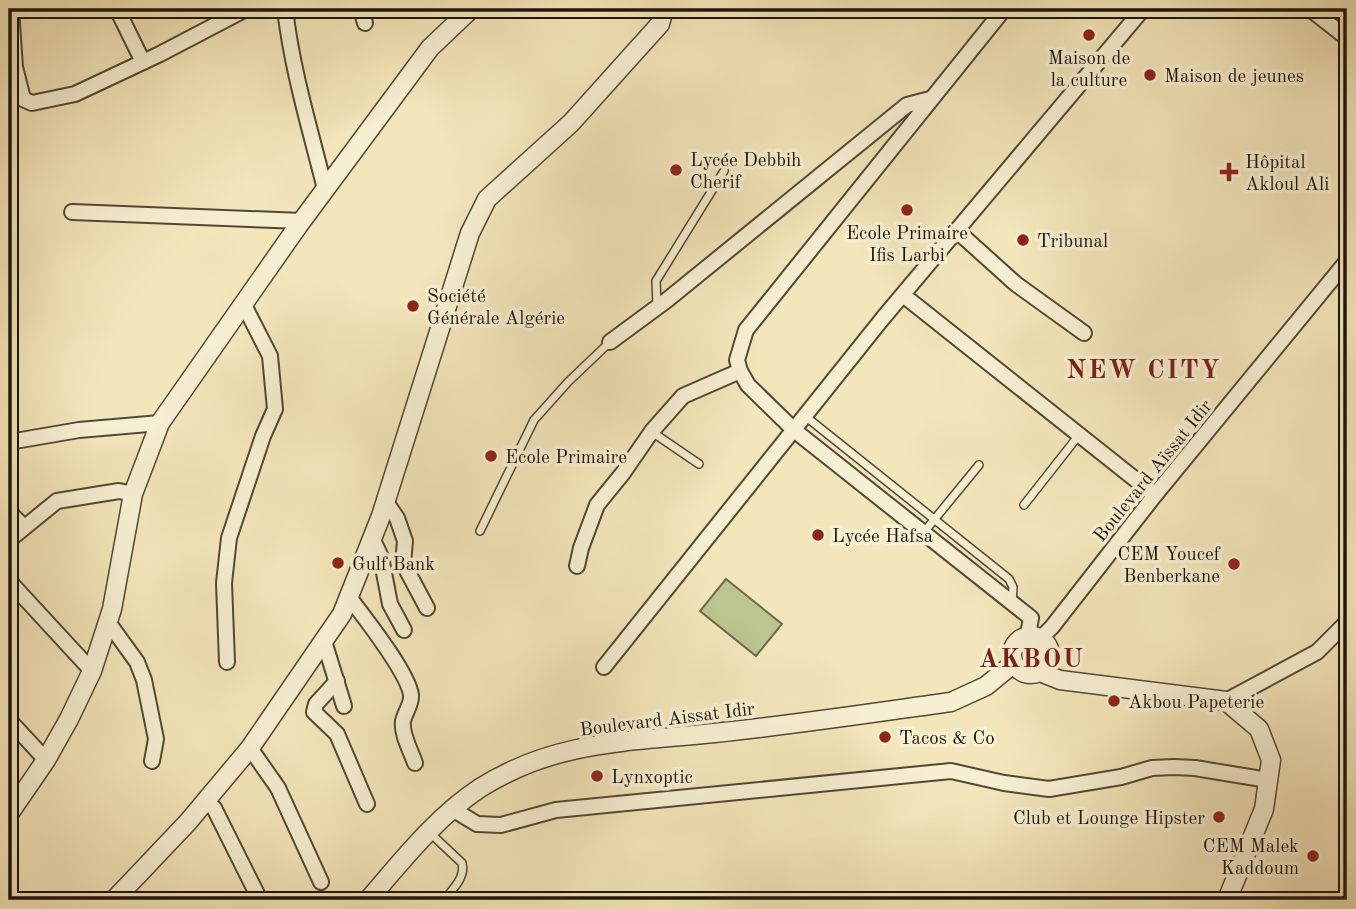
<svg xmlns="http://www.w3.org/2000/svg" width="1356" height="909" font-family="'Old Standard TT',serif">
<rect width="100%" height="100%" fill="#f3e6ba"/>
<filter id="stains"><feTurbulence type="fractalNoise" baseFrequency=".00286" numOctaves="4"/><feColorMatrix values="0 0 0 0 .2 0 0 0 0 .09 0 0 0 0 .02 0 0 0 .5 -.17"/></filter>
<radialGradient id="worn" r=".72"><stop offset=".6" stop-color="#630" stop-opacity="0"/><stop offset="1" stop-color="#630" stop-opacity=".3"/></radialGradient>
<polygon fill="#bcc48f" stroke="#6c6c4c" stroke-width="2" points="726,579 782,624 756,656 700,611"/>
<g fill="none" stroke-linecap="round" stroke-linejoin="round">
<defs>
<g id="service">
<polyline points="657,306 656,281 724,171"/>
<polyline points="805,416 1009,579 1013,587 1012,603"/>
<polyline points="652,432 699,464"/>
<polyline points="1024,505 1079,435"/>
<polyline points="480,531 534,420 568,382 610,342"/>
<polyline points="924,532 979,465"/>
<path d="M 429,832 L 462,863 C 466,877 452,890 444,900"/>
</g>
<g id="minor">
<polyline points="11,9 15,67 23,99 32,103 75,94 160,54 246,9"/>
<polyline points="117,9 143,62"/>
<path d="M 285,9 C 292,70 310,129 325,189"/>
<polyline points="361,9 365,23"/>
<polyline points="1004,9 746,330 737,360 740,371 748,385 794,430 1031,618 1028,635"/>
<polyline points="1310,9 1347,38"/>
<polyline points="72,212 302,221"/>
<polyline points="957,231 1016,284 1084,333"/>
<polyline points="903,295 1155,495"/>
<polyline points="610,342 667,300 907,105 930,99"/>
<polyline points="9,442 79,430 160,423"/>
<polyline points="386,502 397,518 405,541 403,563 427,608"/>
<polyline points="9,512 24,527"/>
<polyline points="372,538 381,557 390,604 404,630"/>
<polyline points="9,540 57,501 119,491 133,494"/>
<polyline points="577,566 581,548 597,505 623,473 652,431 683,396 740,371"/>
<polyline points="9,581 92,671"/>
<path d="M 349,597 C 364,617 408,672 411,695 C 412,704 405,712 403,721 C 401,734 411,751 415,763"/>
<polyline points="108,622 137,662 144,680 156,739 152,761"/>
<polyline points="1041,638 1052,627 1155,495 1347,261"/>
<polyline points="324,641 344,706"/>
<polyline points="227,662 224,583 229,538 263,436 275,409 270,356 244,305"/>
<polyline points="604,667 883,318 1143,9"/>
<polyline points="337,681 316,704 314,712 337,734 367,804"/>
<polyline points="1226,701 1317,652 1347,622"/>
<polyline points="9,720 46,760"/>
<polyline points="250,748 278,788 321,882"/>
<polyline points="205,800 214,808 260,900"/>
<polyline points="454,810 477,824 501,825 556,810 951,771 1004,783 1049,789 1121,777 1152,768 1174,767 1195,768 1268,780"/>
</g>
<g id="tertiary">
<circle cx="1031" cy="655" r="19"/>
<polyline points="1040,672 1060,680 1226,701 1259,729 1271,760 1264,809 1227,900"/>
<polyline points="9,814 46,760 69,719 92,671 112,609 133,494 160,423 298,226 430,48 471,9"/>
<polyline points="114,900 188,822 250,748 342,614 381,516 470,233 487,199 571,123 660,24 664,9"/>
<path d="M 368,900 C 402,861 436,817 480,788 C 556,740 629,742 714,733 C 793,725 872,713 951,702 L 986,686 L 1013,664"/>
</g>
</defs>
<use href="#service" stroke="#524836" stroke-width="10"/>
<use href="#minor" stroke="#524836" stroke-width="18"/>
<use href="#tertiary" stroke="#524836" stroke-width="21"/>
<use href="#service" stroke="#f7efd2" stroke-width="7"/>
<use href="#minor" stroke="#f7efd2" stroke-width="14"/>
<use href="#tertiary" stroke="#f7efd2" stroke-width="18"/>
</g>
<g fill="#8f2418" stroke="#f7efd2" stroke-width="2.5">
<circle cx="1089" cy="35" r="7"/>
<circle cx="1150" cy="75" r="7"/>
<circle cx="676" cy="170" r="7"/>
<path d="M1225.5 161.5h7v7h7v7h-7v7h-7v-7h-7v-7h7z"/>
<circle cx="907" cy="210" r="7"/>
<circle cx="1023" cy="240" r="7"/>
<circle cx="413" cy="306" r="7"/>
<circle cx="491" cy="456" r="7"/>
<circle cx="818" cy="535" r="7"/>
<circle cx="338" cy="563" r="7"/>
<circle cx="1234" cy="564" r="7"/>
<circle cx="1114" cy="701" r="7"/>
<circle cx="885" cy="737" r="7"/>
<circle cx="597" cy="776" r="7"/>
<circle cx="1219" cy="817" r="7"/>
<circle cx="1313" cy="856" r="7"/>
</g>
<g text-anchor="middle" stroke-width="7" stroke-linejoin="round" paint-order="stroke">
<g font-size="19" fill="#1d140a" stroke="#f7efd2" text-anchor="start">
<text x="1089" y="64" text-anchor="middle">Maison de<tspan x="1089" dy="22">la culture</tspan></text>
<text x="1164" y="82">Maison de jeunes</text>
<text x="690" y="166">Lycée Debbih<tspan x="690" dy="22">Cherif</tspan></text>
<text x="1245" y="168">Hôpital<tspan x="1245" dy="22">Akloul Ali</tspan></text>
<text x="907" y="239" text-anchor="middle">Ecole Primaire<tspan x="907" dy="22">Ifis Larbi</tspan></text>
<text x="1037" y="247">Tribunal</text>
<text x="427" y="302">Société<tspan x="427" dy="22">Générale Algérie</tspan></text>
<text x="505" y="463">Ecole Primaire</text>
<text x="832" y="542">Lycée Hafsa</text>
<text x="1220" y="560" text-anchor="end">CEM Youcef<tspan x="1220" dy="22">Benberkane</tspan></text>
<text x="352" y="570">Gulf Bank</text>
<text x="1128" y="708">Akbou Papeterie</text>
<text x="899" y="744">Tacos &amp; Co</text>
<text x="611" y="783">Lynxoptic</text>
<text x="1205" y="824" text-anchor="end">Club et Lounge Hipster</text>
<text x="1299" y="852" text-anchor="end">CEM Malek<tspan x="1299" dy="22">Kaddoum</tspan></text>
</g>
<g font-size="19" fill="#1d140a" stroke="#f7efd2">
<text transform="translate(1152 470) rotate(-51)" y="7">Boulevard Aïssat Idir</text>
<text transform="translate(667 718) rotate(-7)" y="7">Boulevard Aissat Idir</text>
</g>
<g font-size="26" font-weight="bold" letter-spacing="2" fill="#7a1f14" stroke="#f7efd2">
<text x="1144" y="378">NEW CITY</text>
<text x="1032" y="667">AKBOU</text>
</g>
</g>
<rect width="1356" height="909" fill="none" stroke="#f3e6ba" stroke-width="35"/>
<rect x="10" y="10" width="1335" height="888" fill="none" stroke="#1d140a" stroke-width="3.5"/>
<rect x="18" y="18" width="1321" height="874" fill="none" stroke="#1d140a" stroke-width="2"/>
<rect width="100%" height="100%" filter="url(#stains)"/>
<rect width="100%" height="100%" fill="url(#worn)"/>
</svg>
